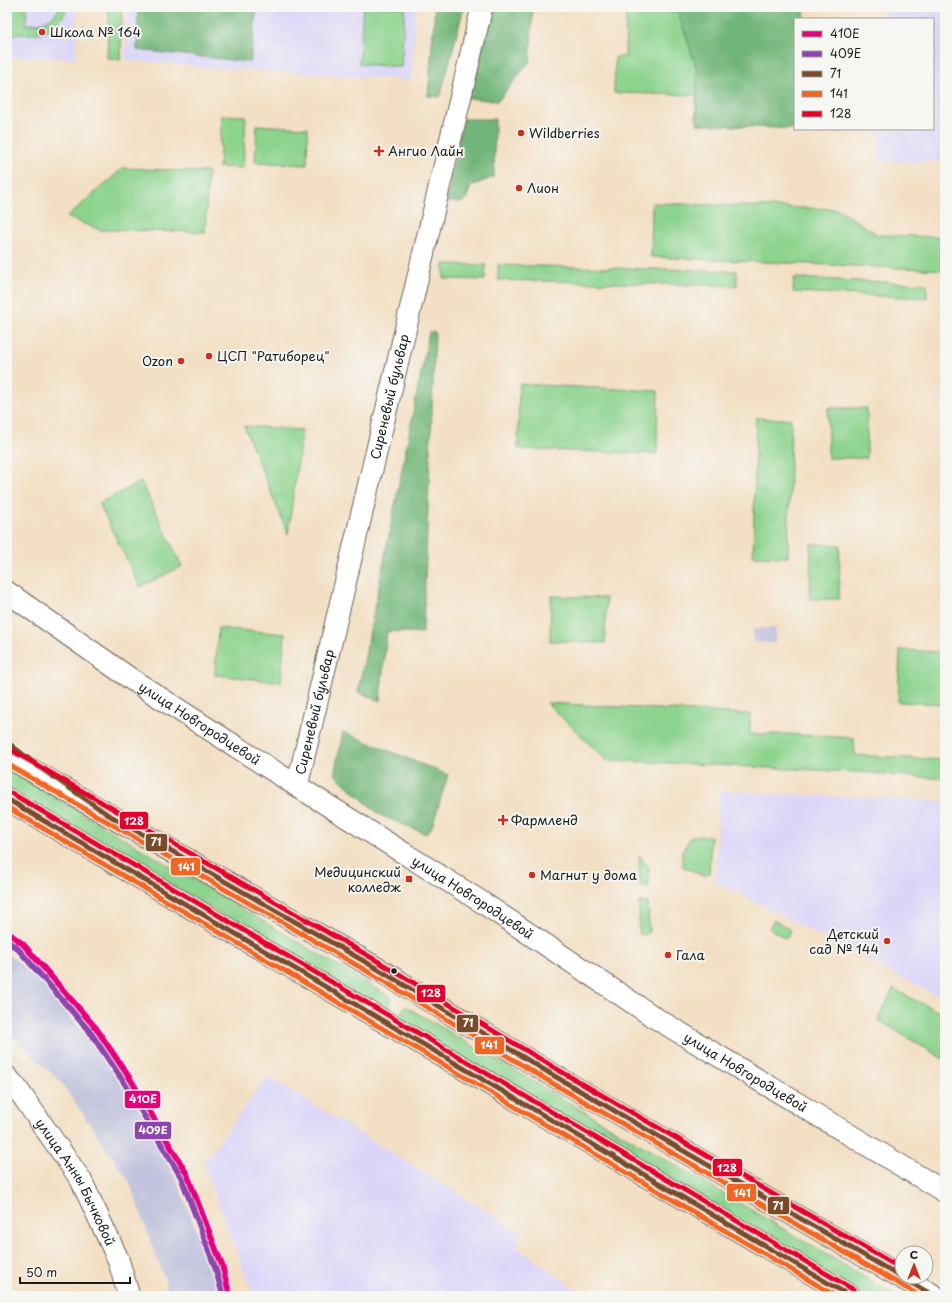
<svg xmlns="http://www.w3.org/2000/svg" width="952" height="1303" font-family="'Playpen Sans',sans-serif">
<rect width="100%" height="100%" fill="#f6f6f2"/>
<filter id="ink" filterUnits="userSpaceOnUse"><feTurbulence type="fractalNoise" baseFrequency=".025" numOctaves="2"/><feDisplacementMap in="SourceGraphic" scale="8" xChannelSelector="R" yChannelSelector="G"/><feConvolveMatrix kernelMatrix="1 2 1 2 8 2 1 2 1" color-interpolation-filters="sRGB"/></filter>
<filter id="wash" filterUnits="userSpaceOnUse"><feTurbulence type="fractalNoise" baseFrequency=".012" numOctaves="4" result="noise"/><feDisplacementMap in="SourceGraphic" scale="16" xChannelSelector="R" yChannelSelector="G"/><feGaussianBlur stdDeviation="0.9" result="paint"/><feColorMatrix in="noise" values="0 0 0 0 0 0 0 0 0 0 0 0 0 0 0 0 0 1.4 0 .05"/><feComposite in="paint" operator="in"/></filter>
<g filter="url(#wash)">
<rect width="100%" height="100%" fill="#f3dfc3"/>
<g fill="#dbd6f7">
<polygon points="7,7 77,7 76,59 7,57"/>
<polygon points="127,7 416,7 411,80 218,68 125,60"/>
<polygon points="885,7 945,7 945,162 878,161 879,129 933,129 933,19 885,19"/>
<polygon points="719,791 945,801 945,1000 715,881"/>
<polygon points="267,1076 522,1233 517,1247 585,1296 254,1296 203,1164"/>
</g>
<g fill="#c1c2dd">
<polygon points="753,628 776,628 775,643 753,642"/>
<polygon points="7,954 42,980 92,1044 142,1112 177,1181 217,1285 219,1296 169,1296 164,1277 129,1181 60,1081 7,1031"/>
</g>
<g fill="#8cd38d" stroke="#547854">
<path d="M 7,7 L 27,7 L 26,24 C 40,25 53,20 60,7 L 68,7 C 55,36 34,35 7,34 Z"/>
<polygon points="109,7 122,7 121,59 107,58"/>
<polygon points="363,7 405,7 401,67 359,64"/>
<polygon points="626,10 715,12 696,118 696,95 614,93 615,57 625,57"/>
<polygon points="222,115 246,116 243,168 219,167"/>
<polygon points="257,125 308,128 307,165 255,162"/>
<polygon points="123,168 208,172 205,232 100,230 67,217"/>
<polygon points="652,203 838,209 878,235 945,237 945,270 651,257"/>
<polygon points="444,264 486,265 485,280 444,279"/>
<polygon points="498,265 737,271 737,286 498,280"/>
<polygon points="794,278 927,284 927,298 793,292"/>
<polygon points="519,384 658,391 657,454 518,449"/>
<rect x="828" y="408" width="39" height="50"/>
<polygon points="756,418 791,419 788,557 753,556"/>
<polygon points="244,426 302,430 288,534"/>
<polygon points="141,482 182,566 140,587 99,503"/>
<polygon points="811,544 840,545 839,599 810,599"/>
<polygon points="551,596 606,598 605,643 550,641"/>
<polygon points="218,628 285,634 281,682 215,675"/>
<polygon points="900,650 943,652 945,650 945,704 898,702"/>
<polygon points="547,703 750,714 750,734 787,734 854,738 855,755 945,760 945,779 856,772 606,760"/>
<polygon points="7,769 392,998 385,1012 7,787"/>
<polygon points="692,836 711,836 709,874 703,876 682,866 682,851"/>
<polygon points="639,855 649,868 649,887 640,886"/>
<polygon points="639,902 648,903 649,932 645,935 639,934"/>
<polygon points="774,920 791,930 786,939 769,928"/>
<polygon points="893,989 945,1015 945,1060 878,1020"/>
<polygon points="405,1006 897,1296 866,1296 397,1019"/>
</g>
<g fill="#71b578" stroke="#46684a">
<polygon points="138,7 257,7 250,62 137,50"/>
<polygon points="435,7 464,7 440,97 428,96"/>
<polygon points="488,7 533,7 530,61 498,101 466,98"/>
<polygon points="626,7 805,7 804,19 795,19 795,117 793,129 697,124 697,70 678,12 626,10"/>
<polygon points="463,119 495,119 494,177 471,186 465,202 446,202"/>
<polygon points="429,332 435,332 423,633 387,631 380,701 358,692"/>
<polygon points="343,732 448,775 432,827 426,834 380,815 334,774"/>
</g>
</g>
<g filter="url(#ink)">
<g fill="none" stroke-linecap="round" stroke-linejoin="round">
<defs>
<g id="tertiary">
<path id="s1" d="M 7,592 L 131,679 L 297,786 L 480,901 L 657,1019 L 945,1192"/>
<path id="s2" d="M 297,786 L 482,7"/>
<path id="s3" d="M 7,1077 L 16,1087 L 81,1180 L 118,1259 L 129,1296"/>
</g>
<g id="primary">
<polyline points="7,756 107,814 376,968 551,1074 934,1296"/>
<polyline points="7,799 850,1296"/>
</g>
</defs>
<use href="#tertiary" stroke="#676056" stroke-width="23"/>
<use href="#primary" stroke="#676056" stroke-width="24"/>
<use href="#tertiary" stroke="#fff" stroke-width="21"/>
<use href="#primary" stroke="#fff" stroke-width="22"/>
<defs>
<g id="bus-1">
<polyline points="7,742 42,769 107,814 376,968 551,1074 934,1296"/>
<polyline points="7,799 850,1296"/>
</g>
<g id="bus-2">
<polyline points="7,764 372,974 547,1080 920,1296"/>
<polyline points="7,807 836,1296"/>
</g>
<g id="bus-3">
<polyline points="11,750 379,962 555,1068 902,1269"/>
<polyline points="11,793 854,1290"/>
</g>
</defs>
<use href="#bus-1" stroke="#f6f6f2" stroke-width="8"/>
<use href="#bus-2" stroke="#f6f6f2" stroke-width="8"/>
<use href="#bus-3" stroke="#f6f6f2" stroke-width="8"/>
<use href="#bus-1" stroke="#7a4b2a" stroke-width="5"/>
<use href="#bus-2" stroke="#f26522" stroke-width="5"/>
<use href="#bus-3" stroke="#e4002b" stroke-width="5"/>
<defs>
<polyline id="rail-1" points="7,932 23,944 96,1028 131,1080 187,1174 222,1265 230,1296"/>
<polyline id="rail-2" points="7,941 18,949 90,1032 125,1084 181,1177 215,1267 223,1296"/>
</defs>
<use href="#rail-1" stroke="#f6f6f2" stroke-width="9"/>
<use href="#rail-2" stroke="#f6f6f2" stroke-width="9"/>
<use href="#rail-1" stroke="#e5007d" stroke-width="6"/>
<use href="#rail-2" stroke="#8e44ad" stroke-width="6"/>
</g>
</g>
<g fill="#c8321e" stroke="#f6f6f2" stroke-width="1.5">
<circle cx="42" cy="32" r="4"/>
<circle cx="521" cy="133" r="4"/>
<path d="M377 145h4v4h4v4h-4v4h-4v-4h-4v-4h4z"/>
<circle cx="519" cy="188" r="4"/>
<circle cx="209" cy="356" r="4"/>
<circle cx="181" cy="361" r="4"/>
<path d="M501 814h4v4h4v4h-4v4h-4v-4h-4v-4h4z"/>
<circle cx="532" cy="875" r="4"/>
<rect x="405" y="875" width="8" height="8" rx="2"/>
<circle cx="887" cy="941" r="4"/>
<circle cx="668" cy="955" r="4"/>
</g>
<circle fill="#1c1c1c" stroke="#f6f6f2" stroke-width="1.5" cx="394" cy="971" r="3.5"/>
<g text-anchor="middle" stroke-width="4" stroke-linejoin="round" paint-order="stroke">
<g font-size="13" fill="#1c1c1c" stroke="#f6f6f2" text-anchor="start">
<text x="50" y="37">Школа № 164</text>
<text x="529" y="138">Wildberries</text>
<text x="388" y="156">Ангио Лайн</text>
<text x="527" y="193">Лион</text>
<text x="217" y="361">ЦСП "Ратиборец"</text>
<text x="173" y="366" text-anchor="end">Ozon</text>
<text x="511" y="825">Фармленд</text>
<text x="401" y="877" text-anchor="end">Медицинский<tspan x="401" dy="15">колледж</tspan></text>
<text x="540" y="880">Магнит у дома</text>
<text x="879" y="939" text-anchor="end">Детский<tspan x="879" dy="15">сад № 144</tspan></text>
<text x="676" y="960">Гала</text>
</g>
<g font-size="13" fill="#1c1c1c" stroke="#f6f6f2">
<text dy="5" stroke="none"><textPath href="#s2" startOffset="400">Сиреневый бульвар</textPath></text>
<text dy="5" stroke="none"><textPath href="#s2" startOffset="76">Сиреневый бульвар</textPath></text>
<text dy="5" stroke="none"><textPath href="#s1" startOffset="233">улица Новгородцевой</textPath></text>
<text dy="5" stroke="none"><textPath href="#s1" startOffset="557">улица Новгородцевой</textPath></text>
<text dy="5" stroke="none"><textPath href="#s1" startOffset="881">улица Новгородцевой</textPath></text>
<text dy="5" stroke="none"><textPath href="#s3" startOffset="126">улица Анны Бычковой</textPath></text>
</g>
</g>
<g stroke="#f6f6f2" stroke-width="1.5">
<rect x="119" y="811" width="30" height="19" rx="4" fill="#e4002b"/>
<rect x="145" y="833" width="23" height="19" rx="4" fill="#7a4b2a"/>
<rect x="170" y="857" width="31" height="19" rx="4" fill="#f26522"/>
<rect x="416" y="984" width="30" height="19" rx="4" fill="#e4002b"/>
<rect x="456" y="1014" width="23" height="19" rx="4" fill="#7a4b2a"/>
<rect x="474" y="1036" width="31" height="19" rx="4" fill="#f26522"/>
<rect x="124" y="1090" width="37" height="19" rx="4" fill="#e5007d"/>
<rect x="134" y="1121" width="38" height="19" rx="4" fill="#8e44ad"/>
<rect x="712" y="1158" width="31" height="19" rx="4" fill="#e4002b"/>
<rect x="726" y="1183" width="31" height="19" rx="4" fill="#f26522"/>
<rect x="767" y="1196" width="23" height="19" rx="4" fill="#7a4b2a"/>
</g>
<g font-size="11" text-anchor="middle" font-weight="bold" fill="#fff">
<text x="134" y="825">128</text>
<text x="156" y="846">71</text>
<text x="186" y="871">141</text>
<text x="431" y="997">128</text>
<text x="468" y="1027">71</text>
<text x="489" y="1049">141</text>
<text x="143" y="1103">410E</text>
<text x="153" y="1134">409E</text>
<text x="727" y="1172">128</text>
<text x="742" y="1197">141</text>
<text x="778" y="1210">71</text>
</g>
<rect width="952" height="1303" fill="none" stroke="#f6f6f2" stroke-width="24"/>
<rect x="794" y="18" width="140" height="112" fill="#f6f6f2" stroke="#9f9f9c"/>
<rect x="802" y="31" width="20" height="6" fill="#e5007d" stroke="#9f9f9c"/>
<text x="830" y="38" font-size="12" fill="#1c1c1c">410E</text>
<rect x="802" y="51" width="20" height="6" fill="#8e44ad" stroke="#9f9f9c"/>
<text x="830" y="58" font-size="12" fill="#1c1c1c">409E</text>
<rect x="802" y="71" width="20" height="6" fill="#7a4b2a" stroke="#9f9f9c"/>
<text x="830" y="78" font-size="12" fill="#1c1c1c">71</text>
<rect x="802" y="91" width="20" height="6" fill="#f26522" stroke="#9f9f9c"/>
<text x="830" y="98" font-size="12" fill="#1c1c1c">141</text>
<rect x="802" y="111" width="20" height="6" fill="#e4002b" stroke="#9f9f9c"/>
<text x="830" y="118" font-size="12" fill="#1c1c1c">128</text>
<g transform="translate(914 1265)"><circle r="19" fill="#f6f6f2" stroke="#9f9f9c"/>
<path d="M0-3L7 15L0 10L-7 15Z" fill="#c8321e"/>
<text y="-6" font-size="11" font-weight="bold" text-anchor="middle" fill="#1c1c1c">С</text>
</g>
<path d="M20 1277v6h110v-6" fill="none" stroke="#1c1c1c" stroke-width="2"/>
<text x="26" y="1277" font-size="12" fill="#1c1c1c" stroke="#f6f6f2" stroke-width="3" paint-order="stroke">50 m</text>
</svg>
